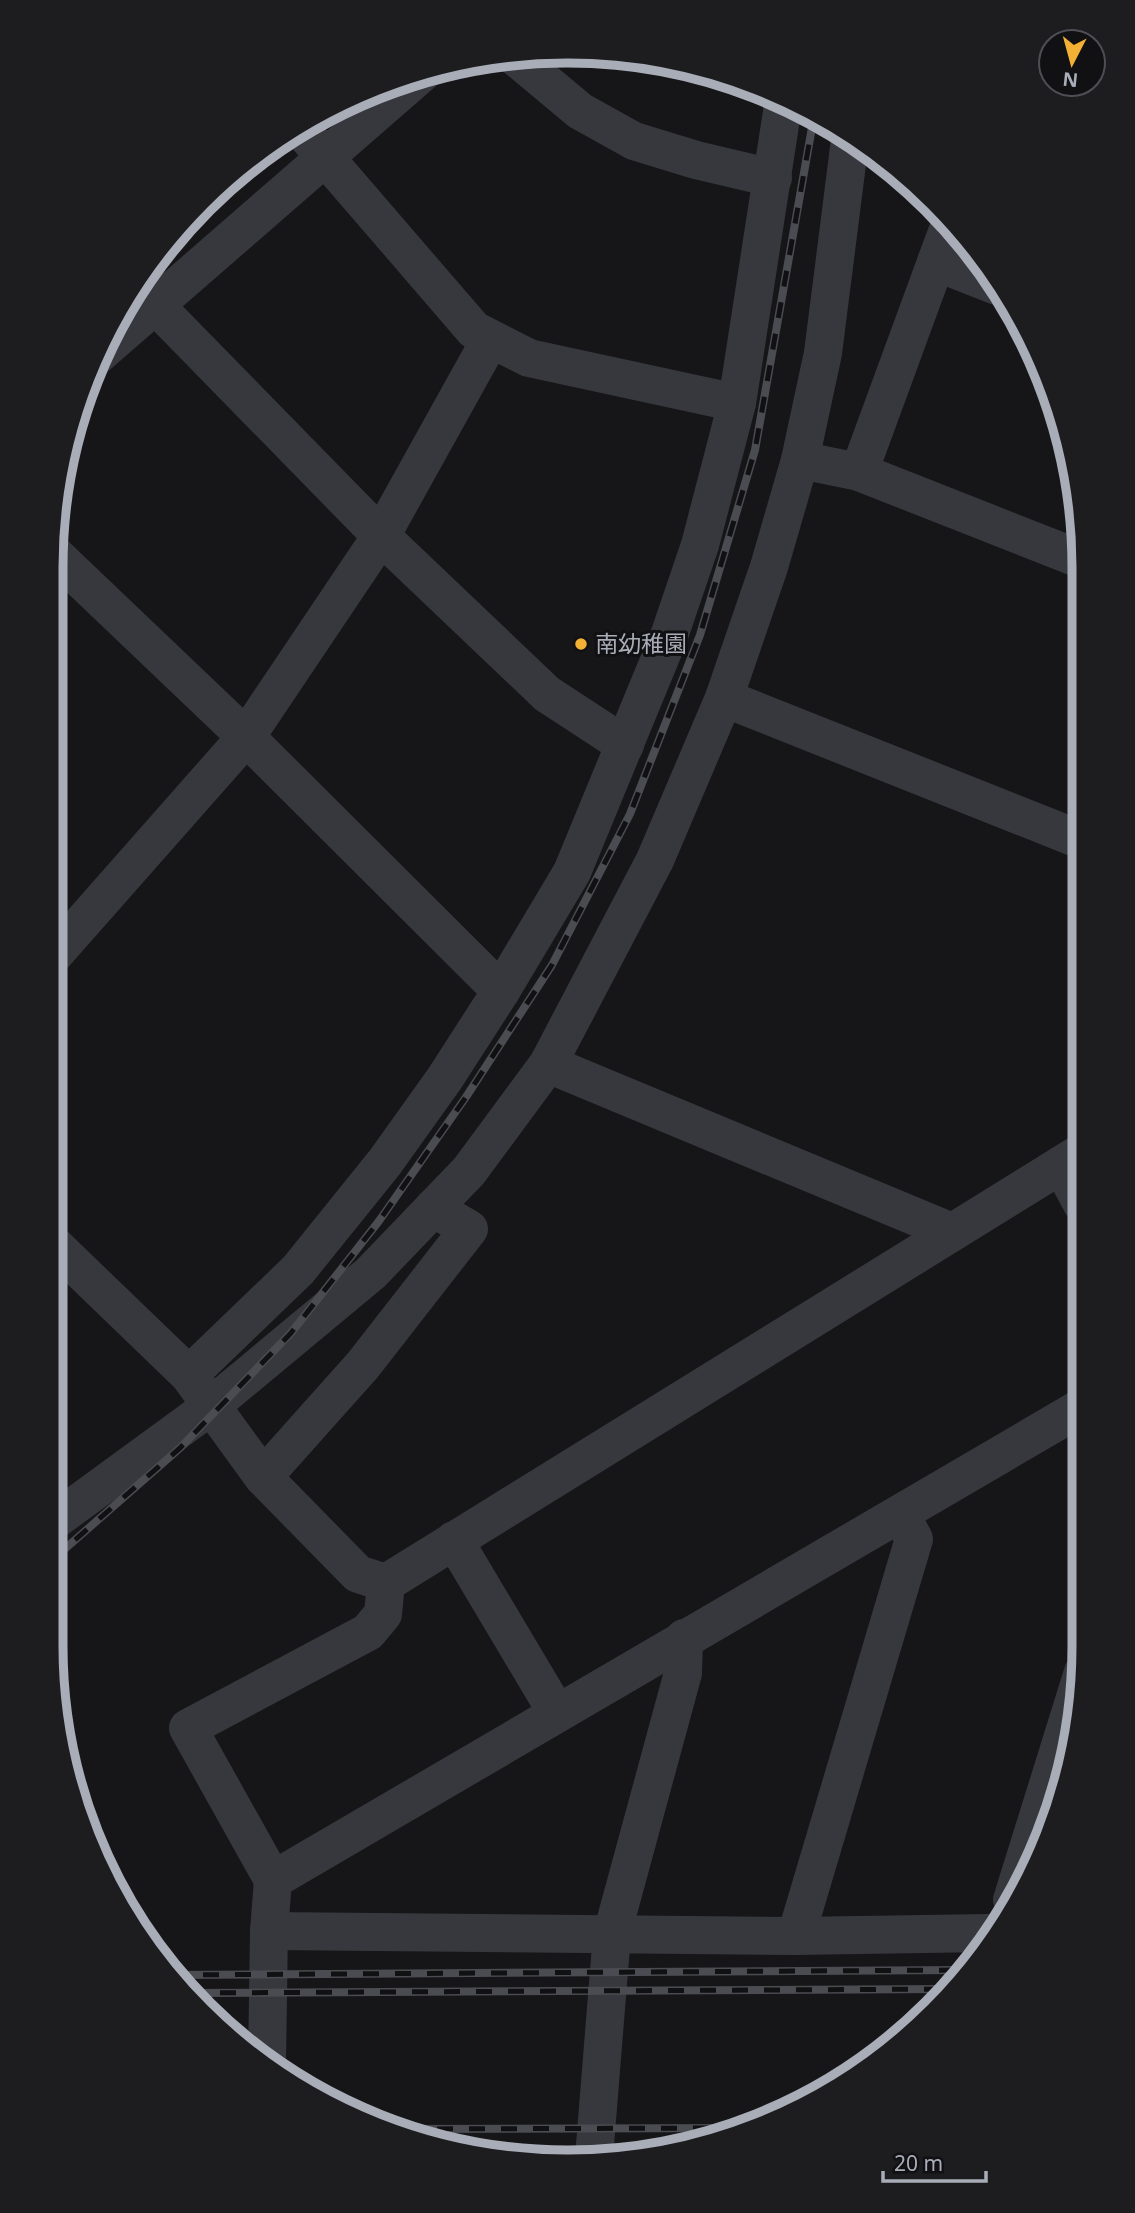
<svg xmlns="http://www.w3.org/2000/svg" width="1135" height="2213" font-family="'Noto Sans','Noto Sans JP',sans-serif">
<rect width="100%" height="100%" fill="#161618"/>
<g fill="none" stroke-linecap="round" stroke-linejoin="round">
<g stroke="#37383d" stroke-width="38">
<polyline points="513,55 580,111 634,141 696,160 773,178"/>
<polyline points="299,127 474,330 529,358 737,403"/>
<polyline points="936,262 997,286"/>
<polyline points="156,306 381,536 547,694 625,745"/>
<polyline points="98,355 421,74"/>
<polyline points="800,460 859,472 1080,559"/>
<polyline points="859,472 950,224"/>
<polyline points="52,552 246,737 501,991"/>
<polyline points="724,698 1081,840"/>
<polyline points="51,958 246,737 381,536 490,340"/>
<polyline points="548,1064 952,1232"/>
<polyline points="1061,1165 1082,1204"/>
<polyline points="51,1242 189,1375 263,1477 358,1574 386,1583 1082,1152"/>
<polyline points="189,1375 298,1270 385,1162 445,1078 501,991 572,872 668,639 700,545 737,403 784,99"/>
<polyline points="263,1477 363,1365 469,1229 433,1208"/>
<polyline points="51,1523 211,1406 371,1273 469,1171 548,1064 655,860 724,698 769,567 800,460 823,353 850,140"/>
<polyline points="454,1540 557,1713"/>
<polyline points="273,1880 188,1728 368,1632 383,1614 386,1583"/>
<polyline points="1012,1900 1083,1672"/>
<polyline points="269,1931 796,1936 988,1933"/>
<polyline points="796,1936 914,1539 900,1514"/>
<polyline points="267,2063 269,1931 273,1880 1082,1407"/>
<polyline points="594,2157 612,1934 683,1673 684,1638"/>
</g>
<defs>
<g id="rail">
<polyline points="51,1561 180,1448 291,1333 379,1221 466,1097 552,965 630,814 700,635 755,450 814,116"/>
<polyline points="171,1975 962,1970"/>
<polyline points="188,1993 949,1989"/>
<polyline points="405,2129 734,2128"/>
<polyline points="517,2154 650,2153"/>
</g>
</defs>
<use href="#rail" stroke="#4a4c52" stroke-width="8"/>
<use href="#rail" stroke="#111113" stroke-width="5" stroke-dasharray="16" stroke-linecap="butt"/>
</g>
<circle fill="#f2b134" stroke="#111113" stroke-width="2.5" cx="581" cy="644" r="7"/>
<g text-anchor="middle" stroke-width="6" stroke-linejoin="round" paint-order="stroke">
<g font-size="23" fill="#a8adb8" stroke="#111113" text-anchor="start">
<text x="595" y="652">南幼稚園</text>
</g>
</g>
<path d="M0 0H1135V2213H0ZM567 63H568A504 504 0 0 1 1072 567V1646A504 504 0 0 1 568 2150H567A504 504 0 0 1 63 1646V567A504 504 0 0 1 567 63Z" fill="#1d1d20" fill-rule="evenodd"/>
<path fill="none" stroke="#a8adb8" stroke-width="9" d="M567 63H568A504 504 0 0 1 1072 567V1646A504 504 0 0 1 568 2150H567A504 504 0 0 1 63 1646V567A504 504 0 0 1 567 63Z"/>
<g transform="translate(1072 63) rotate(186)"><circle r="33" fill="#111113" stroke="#4d4f55" stroke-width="2"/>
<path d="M0-5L12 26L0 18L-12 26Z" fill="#f2b134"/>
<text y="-10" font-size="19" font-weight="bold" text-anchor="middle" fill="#a8adb8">N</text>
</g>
<path d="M883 2171v10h103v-10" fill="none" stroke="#a8adb8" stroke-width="3.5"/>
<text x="894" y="2171" font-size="21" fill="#a8adb8" stroke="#111113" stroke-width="5" paint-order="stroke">20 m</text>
</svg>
